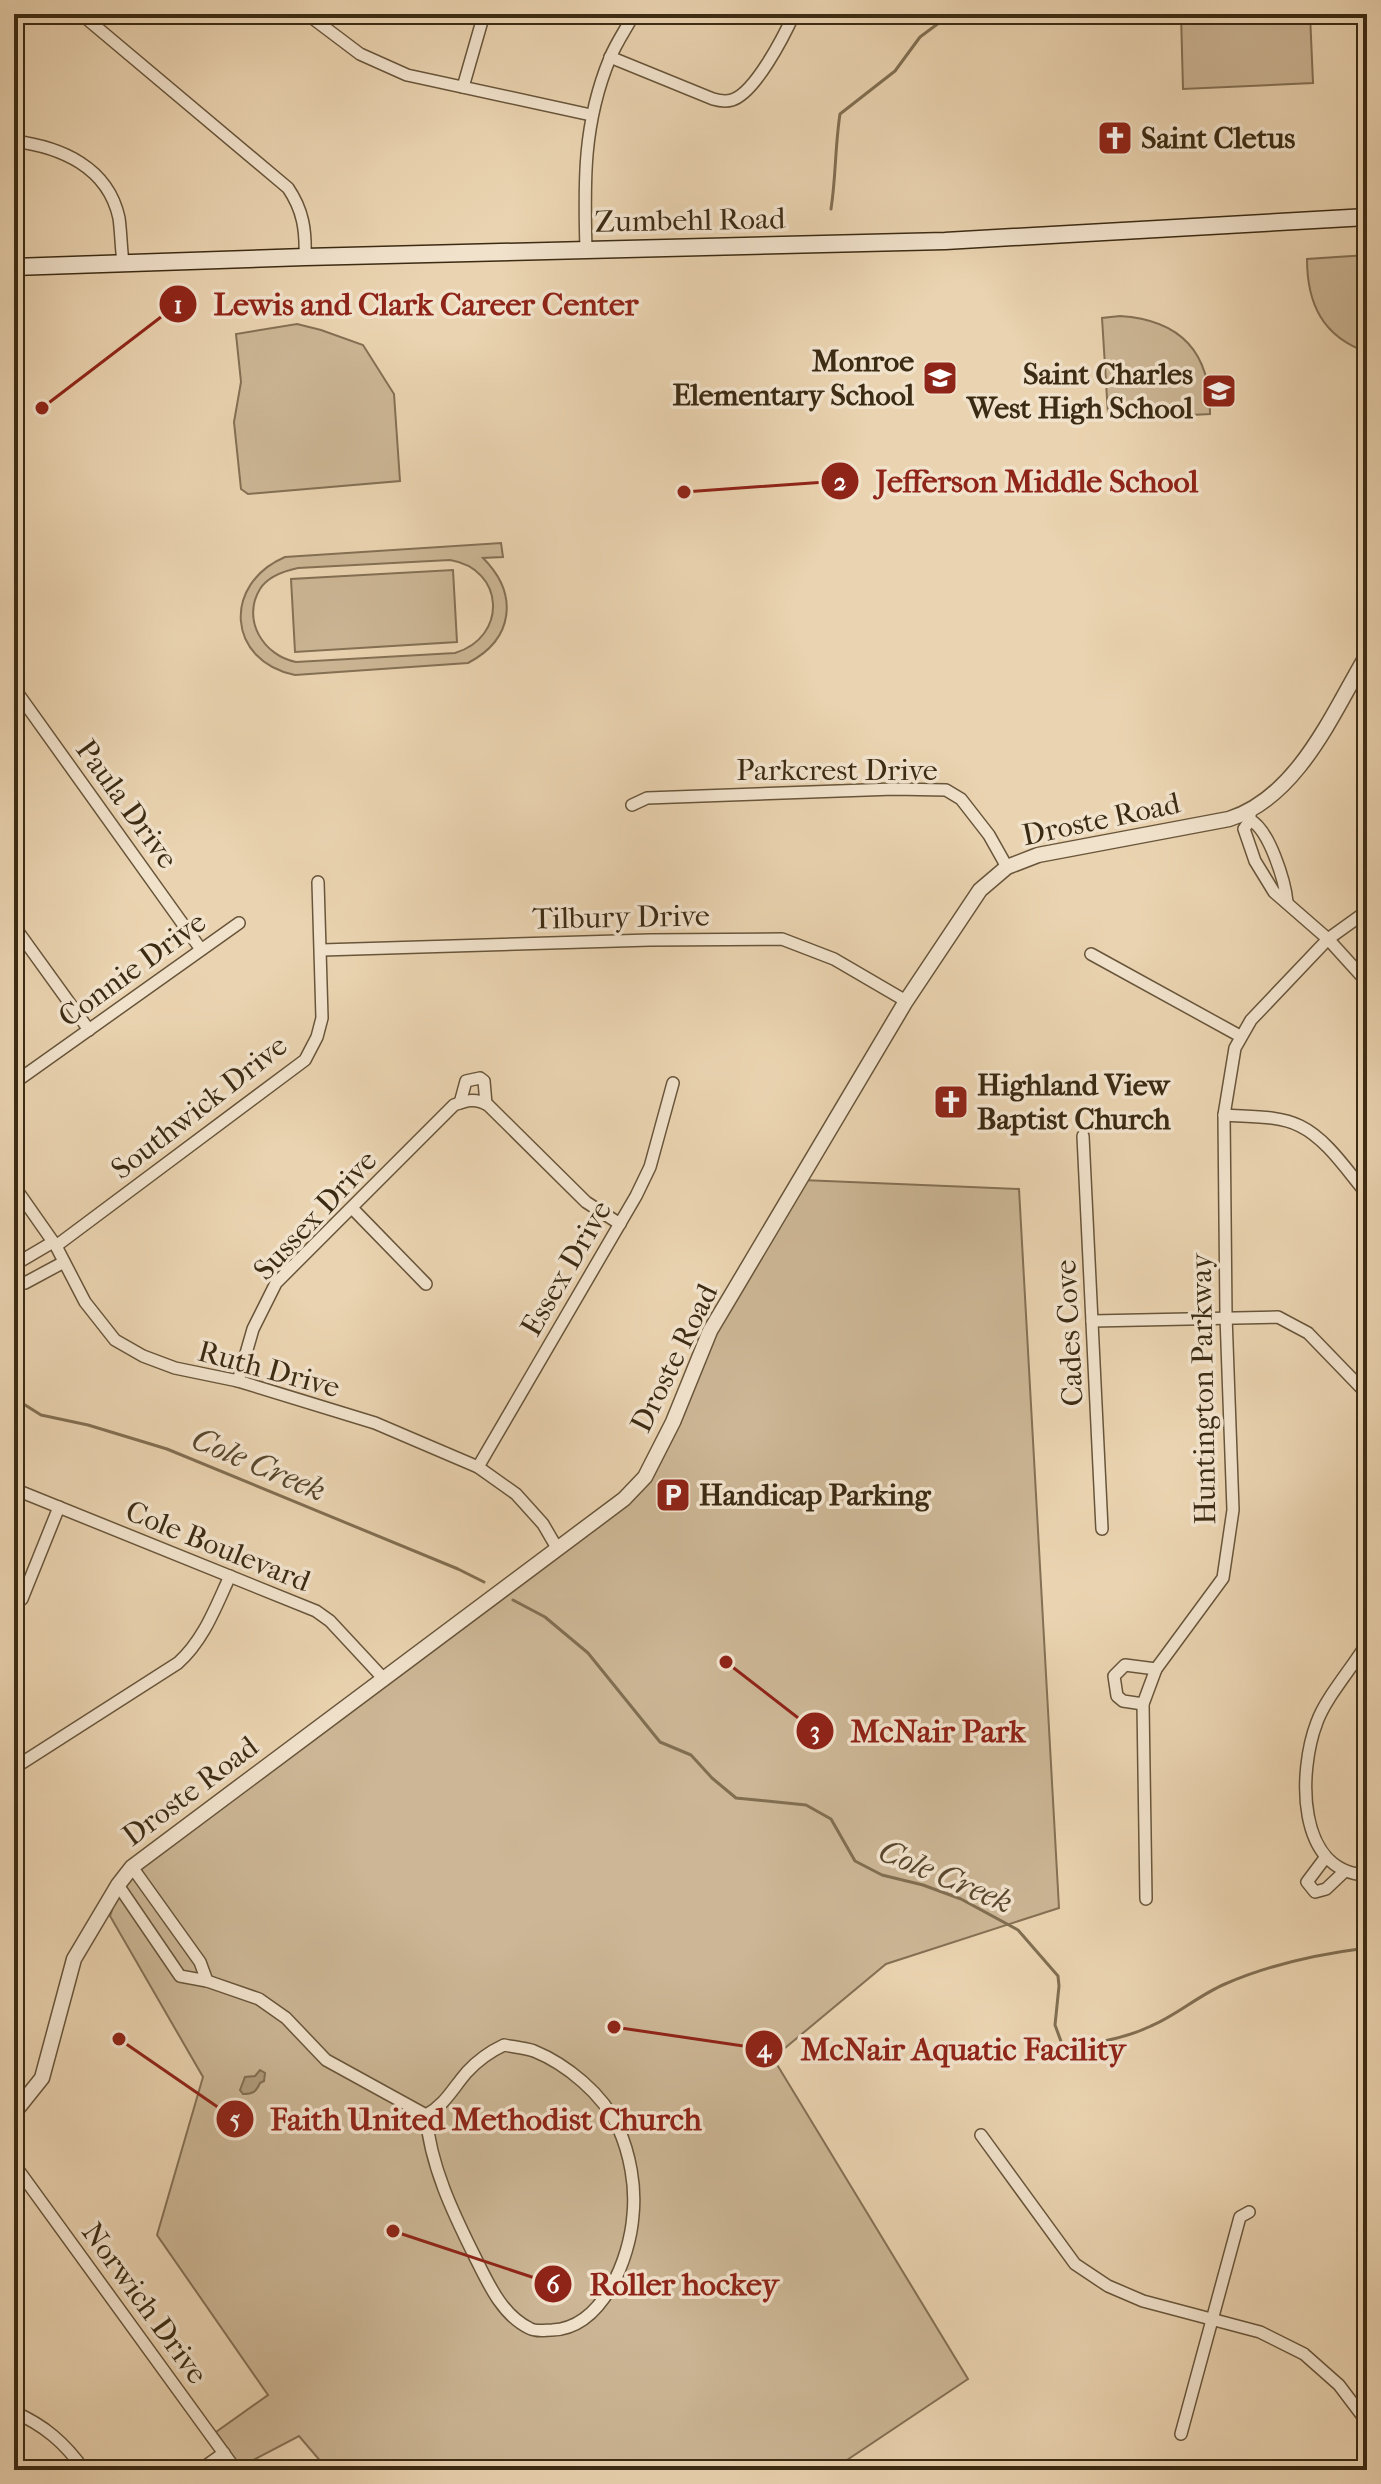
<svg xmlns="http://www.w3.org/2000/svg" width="1381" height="2484" font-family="'IM FELL French Canon',serif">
<rect width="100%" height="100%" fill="#ead3b0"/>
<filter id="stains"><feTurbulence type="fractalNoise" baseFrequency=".0025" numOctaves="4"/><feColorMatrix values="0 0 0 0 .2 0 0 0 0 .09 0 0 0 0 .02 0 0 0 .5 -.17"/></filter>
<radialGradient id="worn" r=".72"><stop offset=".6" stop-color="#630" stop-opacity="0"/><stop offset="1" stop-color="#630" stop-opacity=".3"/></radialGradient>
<g fill="#ccb695" stroke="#847054" stroke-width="2" fill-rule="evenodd">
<polygon points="1181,14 1310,14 1313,83 1183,89"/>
<path d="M 1367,255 L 1367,352 C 1323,337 1307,304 1307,259 Z"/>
<path d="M 1120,316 C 1182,320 1211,353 1210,414 L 1116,419 L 1108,414 L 1102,318 Z"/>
<polygon points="297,324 321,330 363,345 394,394 400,481 248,494 241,489 234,422 241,382 236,334"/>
<path d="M 501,543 L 503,557 L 483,558 C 519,594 514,639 468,663 L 295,675 C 227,661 222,584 285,557 ZM 450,560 C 505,569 508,637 455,653 L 296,662 C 264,656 241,620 260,589 C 268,576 284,571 298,568 Z"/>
<polygon points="453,570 457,642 295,652 291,579"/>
<polygon points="802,1180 1019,1189 1059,1908 886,1964 773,2058 968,2379 832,2470 328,2470 299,2436 240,2467 216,2432 268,2395 157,2235 203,2077 110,1916 123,1878 645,1477 710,1331"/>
</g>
<path fill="#af9a7b" stroke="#816e51" stroke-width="2" d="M 260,2070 L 265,2073 L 264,2081 L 260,2083 C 256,2092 253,2094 243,2094 L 240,2090 L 245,2077 L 255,2076 Z"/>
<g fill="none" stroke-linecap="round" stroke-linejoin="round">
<g stroke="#816e51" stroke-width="3">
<path d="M 831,209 C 836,177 835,146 840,114 L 895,71 L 920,37 L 951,14"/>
<polyline points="14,1398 41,1415 88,1425 167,1449 458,1569 484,1582"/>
<path d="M 513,1600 L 545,1617 L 588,1653 L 660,1742 L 691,1755 L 712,1778 L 736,1798 L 806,1805 L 831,1819 L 855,1861 L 882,1875 L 923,1885 L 961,1899 L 1018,1930 L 1058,1976 L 1059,1986 L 1055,2025 L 1062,2044 C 1088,2047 1128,2037 1151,2026 C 1177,2015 1199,1995 1225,1984 C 1271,1964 1318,1954 1367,1948"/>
</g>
<defs>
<g id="minor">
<path d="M 81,14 L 288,188 C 303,210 306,230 305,257"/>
<polyline points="307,14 360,54 407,75 591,115"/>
<path d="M 610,57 L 713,99 C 720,101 725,102 732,100 C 755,93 784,36 794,14"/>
<polyline points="463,87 484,14"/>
<path d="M 14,141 C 61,147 108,167 119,218 C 121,232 121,248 123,262"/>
<path d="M 586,250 C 584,182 583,123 610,58 C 616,43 626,29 634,14"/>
<polyline points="14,688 200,948"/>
<polyline points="632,805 647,798 894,789 946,790 961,799 989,835 1007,867"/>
<polyline points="1250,812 1250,820 1244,829 1255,861 1274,892 1328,939 1367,982"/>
<path d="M 1250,820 C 1269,829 1285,881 1287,902"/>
<polyline points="14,926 89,1030"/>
<polyline points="322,950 650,940 782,939 834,959 906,1001"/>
<polyline points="1091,954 1240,1036"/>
<polyline points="14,1083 239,923"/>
<polyline points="460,1103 466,1081 480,1078 484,1081 486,1104"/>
<path d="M 1224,1115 C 1248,1117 1278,1115 1300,1126 C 1327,1139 1348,1172 1367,1194"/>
<polyline points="1083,1136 1102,1529"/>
<polyline points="14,1186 56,1246 85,1302 115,1340 143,1356 175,1368 238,1381 375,1423 478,1467 516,1494 543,1524 557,1548"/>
<polyline points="352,1208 426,1284"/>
<polyline points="56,1246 305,1060 317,1037 322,1018 318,882"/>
<polyline points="14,1265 53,1242"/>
<polyline points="14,1284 25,1283 64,1262"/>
<polyline points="1092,1321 1278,1317 1308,1333 1367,1394"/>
<path d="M 238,1381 L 253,1329 L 276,1283 L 454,1105 C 467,1100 476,1098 488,1105 L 586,1202 L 620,1224"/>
<polyline points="478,1467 636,1196 650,1167 673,1083"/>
<polyline points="14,1489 316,1611 330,1621 383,1678"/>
<polyline points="14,1605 22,1599 59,1507"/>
<path d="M 1367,1643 C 1353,1667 1326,1697 1317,1722 C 1298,1771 1296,1873 1367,1875"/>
<polyline points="1143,1704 1123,1701 1117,1696 1114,1676 1125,1665 1156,1669"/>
<path d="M 14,1768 L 178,1663 C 204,1640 216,1606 230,1576"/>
<polyline points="1325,1858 1307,1882 1315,1892 1326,1889 1345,1871"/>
<polyline points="118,1885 180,1976 207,1981 200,1962 132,1867"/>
<polyline points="1146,1899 1143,1704 1156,1669 1223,1578 1233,1510 1226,1316 1224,1115 1235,1048 1251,1020 1328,939 1367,911"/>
<polyline points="207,1981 259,1999 286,2018 326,2060 426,2115"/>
<path d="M 504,2045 C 514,2047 525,2048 534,2051 C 566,2064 603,2094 618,2127 C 630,2154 636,2186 633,2215 C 630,2258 603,2328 552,2330 C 545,2330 535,2332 529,2328 C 502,2315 488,2283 475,2257 C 453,2213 430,2165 426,2115 C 445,2105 453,2088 467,2072 C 478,2060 489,2052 504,2045 Z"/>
<polyline points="981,2135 1075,2264 1108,2286 1143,2301 1260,2332 1304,2354 1339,2385 1367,2422"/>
<polyline points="14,2164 236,2470"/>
<path d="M 14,2412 C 44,2425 65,2443 84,2470"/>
<polyline points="1181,2434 1240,2217 1249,2212"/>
<polyline points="200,2470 224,2453"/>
</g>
<path id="tertiary" d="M 14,2113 L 42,2078 L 74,1959 L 118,1885 L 132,1867 L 624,1499 L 645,1477 L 673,1422 L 710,1331 L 906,1001 L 980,890 L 1007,867 L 1038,855 L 1229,819 C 1298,797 1332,714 1367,655"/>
<polyline id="secondary" points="14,267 305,257 945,241 1367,217"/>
</defs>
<use href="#minor" stroke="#68553a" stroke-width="14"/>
<use href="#tertiary" stroke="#68553a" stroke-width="17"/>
<use href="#secondary" stroke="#3c2b13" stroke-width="19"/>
<use href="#minor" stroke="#f1e2cc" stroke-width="11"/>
<use href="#tertiary" stroke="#f1e2cc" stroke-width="14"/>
<use href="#secondary" stroke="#f1e2cc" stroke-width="16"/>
</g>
<defs>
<symbol id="church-square" viewBox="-11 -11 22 22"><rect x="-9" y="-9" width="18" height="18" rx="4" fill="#8f2418" stroke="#f1e2cc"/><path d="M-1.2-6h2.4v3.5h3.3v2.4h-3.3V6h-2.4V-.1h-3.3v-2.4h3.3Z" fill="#fff"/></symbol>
<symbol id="school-square" viewBox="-11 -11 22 22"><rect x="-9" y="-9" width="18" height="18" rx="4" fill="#8f2418" stroke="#f1e2cc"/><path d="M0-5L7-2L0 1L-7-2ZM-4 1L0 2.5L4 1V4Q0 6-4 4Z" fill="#fff"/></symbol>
<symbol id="parking-square" viewBox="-11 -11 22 22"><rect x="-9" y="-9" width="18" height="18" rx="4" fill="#8f2418" stroke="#f1e2cc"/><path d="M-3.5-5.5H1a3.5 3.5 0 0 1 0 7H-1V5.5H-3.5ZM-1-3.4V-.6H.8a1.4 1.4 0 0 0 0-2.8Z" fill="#fff"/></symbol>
</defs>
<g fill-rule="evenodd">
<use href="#church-square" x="1095" y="118" width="40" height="40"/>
<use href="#school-square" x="920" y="358" width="40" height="40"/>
<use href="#school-square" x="1199" y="371" width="40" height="40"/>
<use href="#church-square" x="931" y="1082" width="40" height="40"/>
<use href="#parking-square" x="653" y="1475" width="40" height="40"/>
</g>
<g text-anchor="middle" stroke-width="7" stroke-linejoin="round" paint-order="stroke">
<g font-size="30" font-weight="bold" fill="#3c2b13" stroke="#f1e2cc" text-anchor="start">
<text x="1141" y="148">Saint Cletus</text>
<text x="914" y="371" text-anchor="end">Monroe<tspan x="914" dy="34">Elementary School</tspan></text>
<text x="1193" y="384" text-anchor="end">Saint Charles<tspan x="1193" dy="34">West High School</tspan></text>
<text x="977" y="1095">Highland View<tspan x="977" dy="34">Baptist Church</tspan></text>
<text x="699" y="1505">Handicap Parking</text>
</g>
<g font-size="30" fill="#3c2b13" stroke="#f1e2cc">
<text transform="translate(690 220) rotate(-1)" y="10">Zumbehl Road</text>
<text x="837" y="780">Parkcrest Drive</text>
<text transform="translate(127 804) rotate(54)" y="10">Paula Drive</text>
<text transform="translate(1101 819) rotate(-12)" y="10">Droste Road</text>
<text transform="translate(621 917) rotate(-1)" y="10">Tilbury Drive</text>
<text transform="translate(132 969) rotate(-36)" y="10">Connie Drive</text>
<text transform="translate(199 1107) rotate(-38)" y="10">Southwick Drive</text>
<text transform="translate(315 1215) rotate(-47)" y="10">Sussex Drive</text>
<text transform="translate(566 1268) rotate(-60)" y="10">Essex Drive</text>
<text transform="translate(1069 1333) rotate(-93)" y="10">Cades Cove</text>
<text transform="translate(674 1358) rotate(-64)" y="10">Droste Road</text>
<text transform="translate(269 1369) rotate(15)" y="10">Ruth Drive</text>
<text transform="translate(1203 1389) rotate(-91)" y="10">Huntington Parkway</text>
<text transform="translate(218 1546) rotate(22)" y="10">Cole Boulevard</text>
<text transform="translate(190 1791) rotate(-37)" y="10">Droste Road</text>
<text transform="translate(145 2303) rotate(54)" y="10">Norwich Drive</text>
</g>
<g font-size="32" font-style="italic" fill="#59472d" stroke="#f1e2cc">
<text transform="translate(259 1464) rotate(23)" y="11">Cole Creek</text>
<text transform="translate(946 1876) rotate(23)" y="11">Cole Creek</text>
</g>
</g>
<path fill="none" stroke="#8f2418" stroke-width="3" d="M42 408L178 304M684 492L840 481M726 1662L815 1731M614 2027L764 2049M119 2039L235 2119M393 2231L553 2284"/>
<g fill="#8f2418" stroke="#f1e2cc" stroke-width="3">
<circle cx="42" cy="408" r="8"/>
<circle cx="684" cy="492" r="8"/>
<circle cx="726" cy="1662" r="8"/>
<circle cx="614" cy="2027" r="8"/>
<circle cx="119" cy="2039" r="8"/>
<circle cx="393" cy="2231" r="8"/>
<circle cx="178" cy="304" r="20"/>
<circle cx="840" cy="481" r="20"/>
<circle cx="815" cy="1731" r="20"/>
<circle cx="764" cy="2049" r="20"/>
<circle cx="235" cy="2119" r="20"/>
<circle cx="553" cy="2284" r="20"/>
</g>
<g font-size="24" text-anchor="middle" font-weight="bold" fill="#fff">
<text x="178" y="313">1</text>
<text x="840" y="490">2</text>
<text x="815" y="1739">3</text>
<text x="764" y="2057">4</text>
<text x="235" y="2127">5</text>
<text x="553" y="2293">6</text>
</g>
<g font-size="32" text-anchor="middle" font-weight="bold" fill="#8f2418" stroke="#f1e2cc" stroke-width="7" stroke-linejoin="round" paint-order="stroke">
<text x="426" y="315">Lewis and Clark Career Center</text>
<text x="1037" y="492">Jefferson Middle School</text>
<text x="938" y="1742">McNair Park</text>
<text x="963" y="2060">McNair Aquatic Facility</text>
<text x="486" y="2130">Faith United Methodist Church</text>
<text x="684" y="2295">Roller hockey</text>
</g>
<rect width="1381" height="2484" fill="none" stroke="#ead3b0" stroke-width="48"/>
<rect x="16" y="16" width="1349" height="2452" fill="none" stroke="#3c2b13" stroke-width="4"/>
<rect x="24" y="24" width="1333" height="2436" fill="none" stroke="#3c2b13" stroke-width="2"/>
<rect width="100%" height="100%" filter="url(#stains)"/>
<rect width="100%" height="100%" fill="url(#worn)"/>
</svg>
